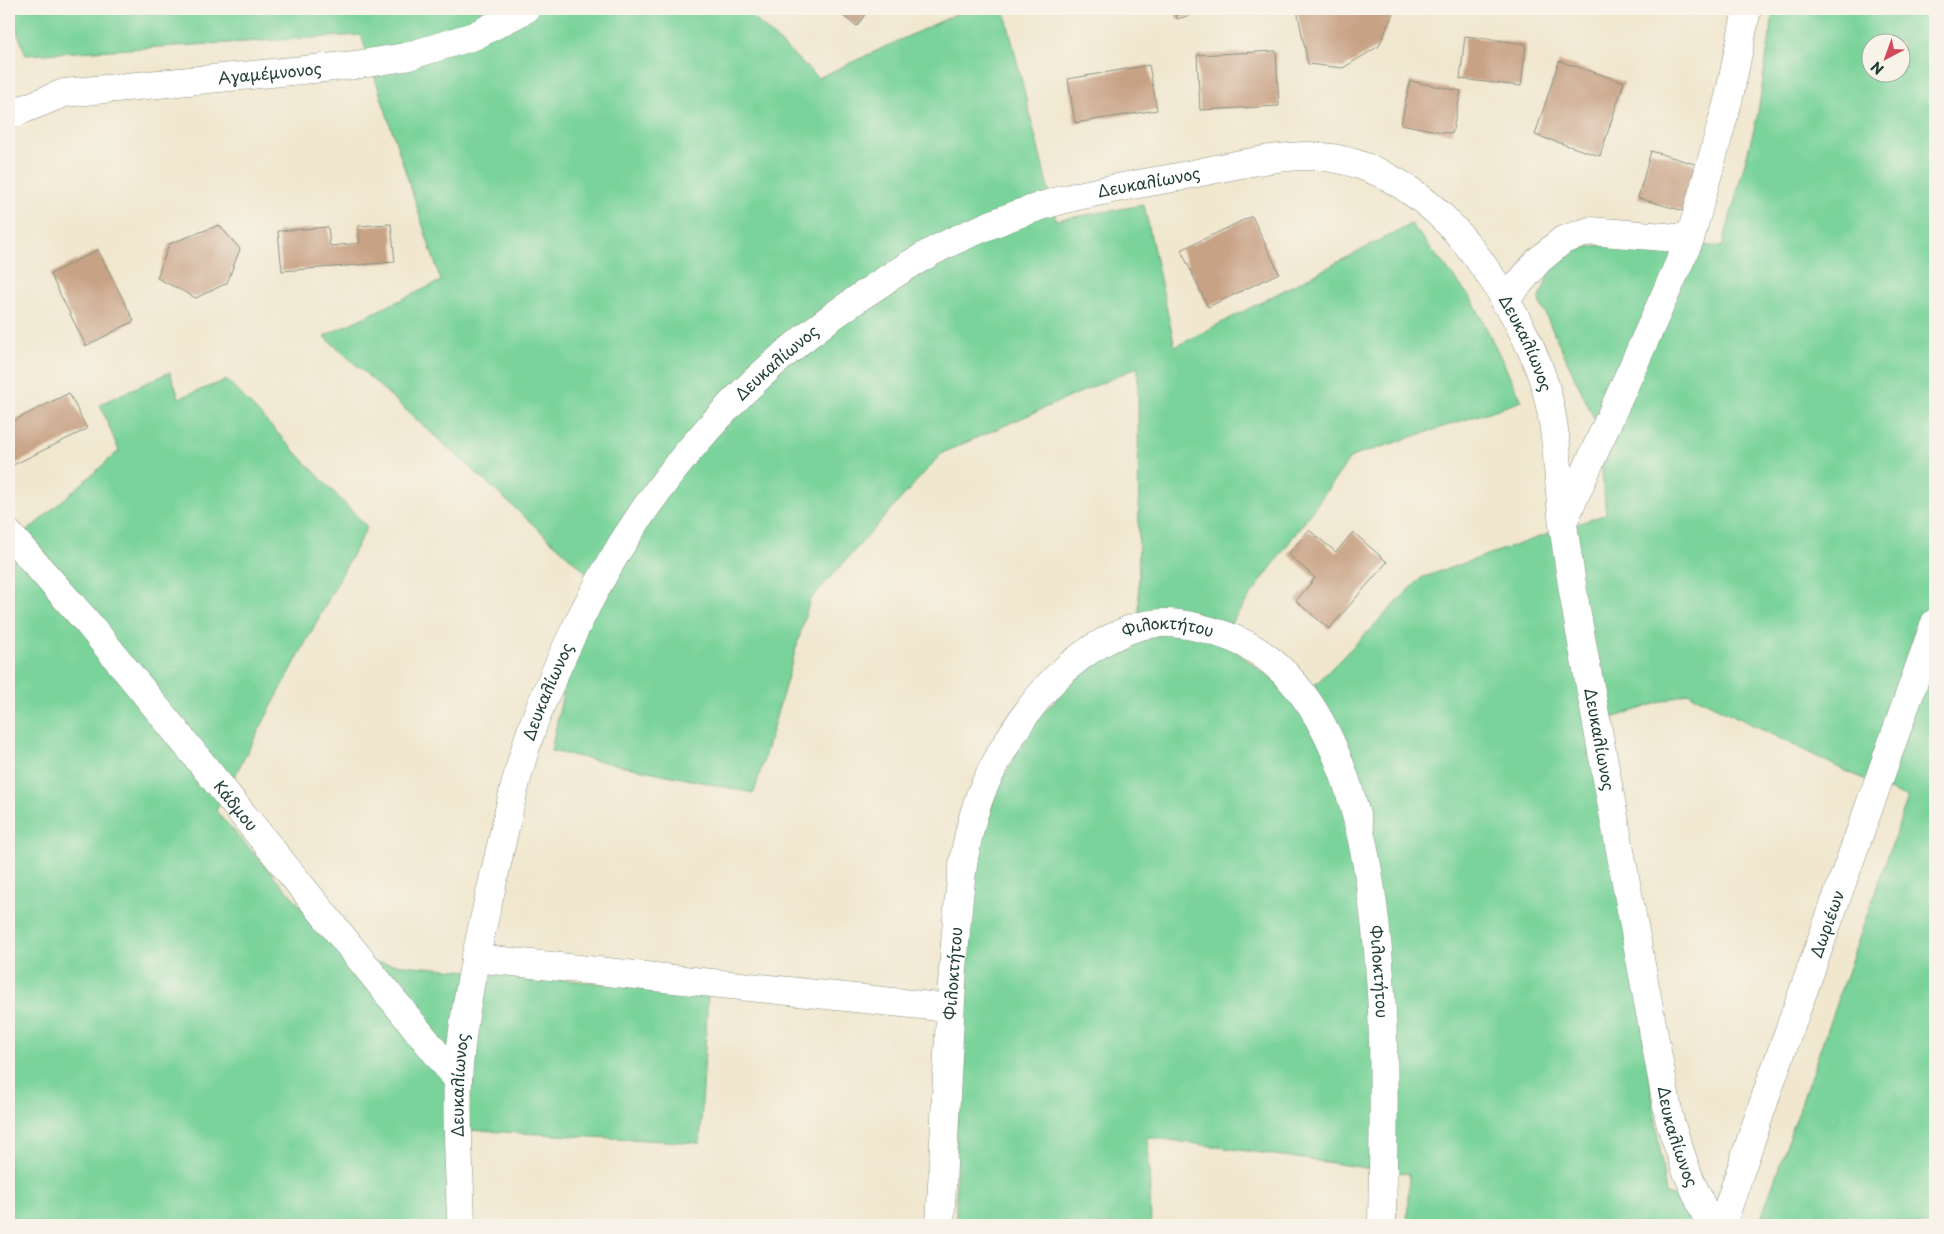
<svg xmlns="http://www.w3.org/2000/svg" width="1944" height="1234" font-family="'Playpen Sans',sans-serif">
<rect width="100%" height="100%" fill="#f7f3e8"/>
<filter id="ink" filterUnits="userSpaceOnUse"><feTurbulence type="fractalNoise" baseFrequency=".02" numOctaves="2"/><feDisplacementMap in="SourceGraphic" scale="10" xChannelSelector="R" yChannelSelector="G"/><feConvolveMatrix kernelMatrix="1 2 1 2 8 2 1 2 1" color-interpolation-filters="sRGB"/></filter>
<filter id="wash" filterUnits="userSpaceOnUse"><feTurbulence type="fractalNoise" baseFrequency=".0096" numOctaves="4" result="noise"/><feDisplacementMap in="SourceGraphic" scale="20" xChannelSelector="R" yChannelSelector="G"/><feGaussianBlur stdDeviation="1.12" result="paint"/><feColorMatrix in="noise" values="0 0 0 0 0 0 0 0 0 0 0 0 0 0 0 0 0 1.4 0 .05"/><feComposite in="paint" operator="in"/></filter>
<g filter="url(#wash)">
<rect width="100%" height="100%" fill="#f1e7cf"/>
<g fill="#79d39a" stroke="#4c8867" fill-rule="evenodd">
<path d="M 9,9 L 744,9 L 818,78 L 967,9 L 1004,9 L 1056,220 L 1144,205 L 1175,347 L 1411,224 L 1473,301 L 1522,401 L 1351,457 L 1220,638 L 1299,701 L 1421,578 L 1606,514 L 1598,427 L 1539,301 L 1556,253 L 1638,238 L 1722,247 L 1757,118 L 1774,9 L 1935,9 L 1935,1225 L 1407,1225 L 1409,1174 L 1148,1137 L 1151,1225 L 956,1225 L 956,1075 L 974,871 L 997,788 L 1037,719 L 1095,659 L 1139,638 L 1138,367 L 942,453 L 810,600 L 754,793 L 551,751 L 568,669 L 598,583 L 324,336 L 441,281 L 361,35 L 26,55 ZM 1872,42 L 1902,42 L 1902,72 L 1872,72 ZM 1688,693 L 1852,774 L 1908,798 L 1759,1224 L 1666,1194 L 1600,722 Z"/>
<polygon points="170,372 179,398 227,380 367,527 216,811 349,960 708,993 700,1143 450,1129 451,1225 9,1225 9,547 119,451 100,404"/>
</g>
<g id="blocks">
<g fill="#c8a285">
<polygon points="833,9 869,9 857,26"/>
<polygon points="1174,9 1200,9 1201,12 1177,19"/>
<polygon points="1303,9 1391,9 1394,11 1379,46 1343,68 1308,64 1297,10"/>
<polygon points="1465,36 1526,44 1521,86 1460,79"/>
<polygon points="1276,51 1279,106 1200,110 1197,55"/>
<polygon points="1559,61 1624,82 1600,156 1535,135"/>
<polygon points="1149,65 1157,110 1075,123 1068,79"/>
<polygon points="1410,81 1461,91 1452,134 1401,124"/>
<polygon points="1651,151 1708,168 1694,214 1638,198"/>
<polygon points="1252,216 1279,273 1208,307 1181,250"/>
<polygon points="391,224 395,262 282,271 278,231 328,227 330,246 360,243 358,226"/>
<polygon points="219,225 240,249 227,283 196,298 157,278 169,244"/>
<polygon points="98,250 134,321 86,346 50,274"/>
<polygon points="69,393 87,429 9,467 9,423"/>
<polygon points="1309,530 1336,552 1353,532 1387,562 1329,629 1296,601 1315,578 1288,554"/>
</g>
</g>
</g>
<g filter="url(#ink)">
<use href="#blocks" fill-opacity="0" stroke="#889282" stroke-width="1"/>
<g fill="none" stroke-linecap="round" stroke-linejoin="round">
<defs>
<g id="minor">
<path id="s1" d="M 9,115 L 64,93 L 355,65 L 405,57 L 474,36 L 526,9"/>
<polyline points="1504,301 1539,260 1563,240 1590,231 1690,239"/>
<polyline points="1564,520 1690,239 1729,97 1747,9"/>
<path id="s2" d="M 9,534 L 88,623 L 458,1080"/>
<polyline points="475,958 950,1008"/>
<path id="s3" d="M 461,1225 C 460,1177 456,1128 458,1080 C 462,1014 477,949 492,885 C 504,834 514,781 531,731 C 541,702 554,674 567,646 C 634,501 728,386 860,297 C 889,277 919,257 951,242 C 986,226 1024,210 1062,200 C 1100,190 1139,184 1178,177 C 1217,169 1270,156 1309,156 C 1376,157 1435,201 1474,253 C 1503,291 1535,347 1547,393 C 1558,436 1558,480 1563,524 C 1569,567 1576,611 1584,654 C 1612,810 1642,966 1670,1122 L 1687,1172 L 1710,1225"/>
<path id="s4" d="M 940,1225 C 945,1136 947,1046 954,957 C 958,906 961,853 977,804 C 985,781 996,761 1008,741 C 1040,689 1073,652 1131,629 C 1162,617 1196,625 1227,636 C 1405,700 1384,1072 1382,1225"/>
<path id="s5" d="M 1722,1225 L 1771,1081 L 1935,623"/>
</g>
</defs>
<use href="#minor" stroke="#889282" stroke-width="29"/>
<use href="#minor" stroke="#fff" stroke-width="28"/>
</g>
</g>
<g text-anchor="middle" stroke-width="4" stroke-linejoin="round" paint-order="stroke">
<g font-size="16" fill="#1f3d34" stroke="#f7f3e8">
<text dy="6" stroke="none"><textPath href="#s1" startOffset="266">Αγαμέμνονος</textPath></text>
<text dy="6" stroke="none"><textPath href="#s3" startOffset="1370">Δευκαλίωνος</textPath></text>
<text dy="6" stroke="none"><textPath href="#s3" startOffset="1835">Δευκαλίωνος</textPath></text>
<text dy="6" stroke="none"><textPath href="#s3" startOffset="950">Δευκαλίωνος</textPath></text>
<text dy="6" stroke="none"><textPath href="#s4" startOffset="701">Φιλοκτήτου</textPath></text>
<text dy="6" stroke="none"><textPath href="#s3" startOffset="545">Δευκαλίωνος</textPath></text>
<text dy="6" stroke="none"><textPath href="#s3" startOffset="2240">Δευκαλίωνος</textPath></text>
<text dy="6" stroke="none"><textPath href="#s2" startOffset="354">Κάδμου</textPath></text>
<text dy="6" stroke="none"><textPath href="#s5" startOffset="319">Δωριέων</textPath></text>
<text dy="6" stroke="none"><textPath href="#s4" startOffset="252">Φιλοκτήτου</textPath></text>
<text dy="6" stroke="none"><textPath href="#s4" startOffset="1150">Φιλοκτήτου</textPath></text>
<text dy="6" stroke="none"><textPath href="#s3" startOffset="140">Δευκαλίωνος</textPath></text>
<text dy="6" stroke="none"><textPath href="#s3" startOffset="2645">Δευκαλίωνος</textPath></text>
</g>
</g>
<rect width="1944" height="1234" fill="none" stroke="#f7f3e8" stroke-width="30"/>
<g transform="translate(1886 58) rotate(221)"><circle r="24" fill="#f7f3e8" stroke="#a1aaa0"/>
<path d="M0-4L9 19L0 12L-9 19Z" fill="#d1495b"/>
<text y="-8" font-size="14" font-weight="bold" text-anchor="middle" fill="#1f3d34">N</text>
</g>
</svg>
